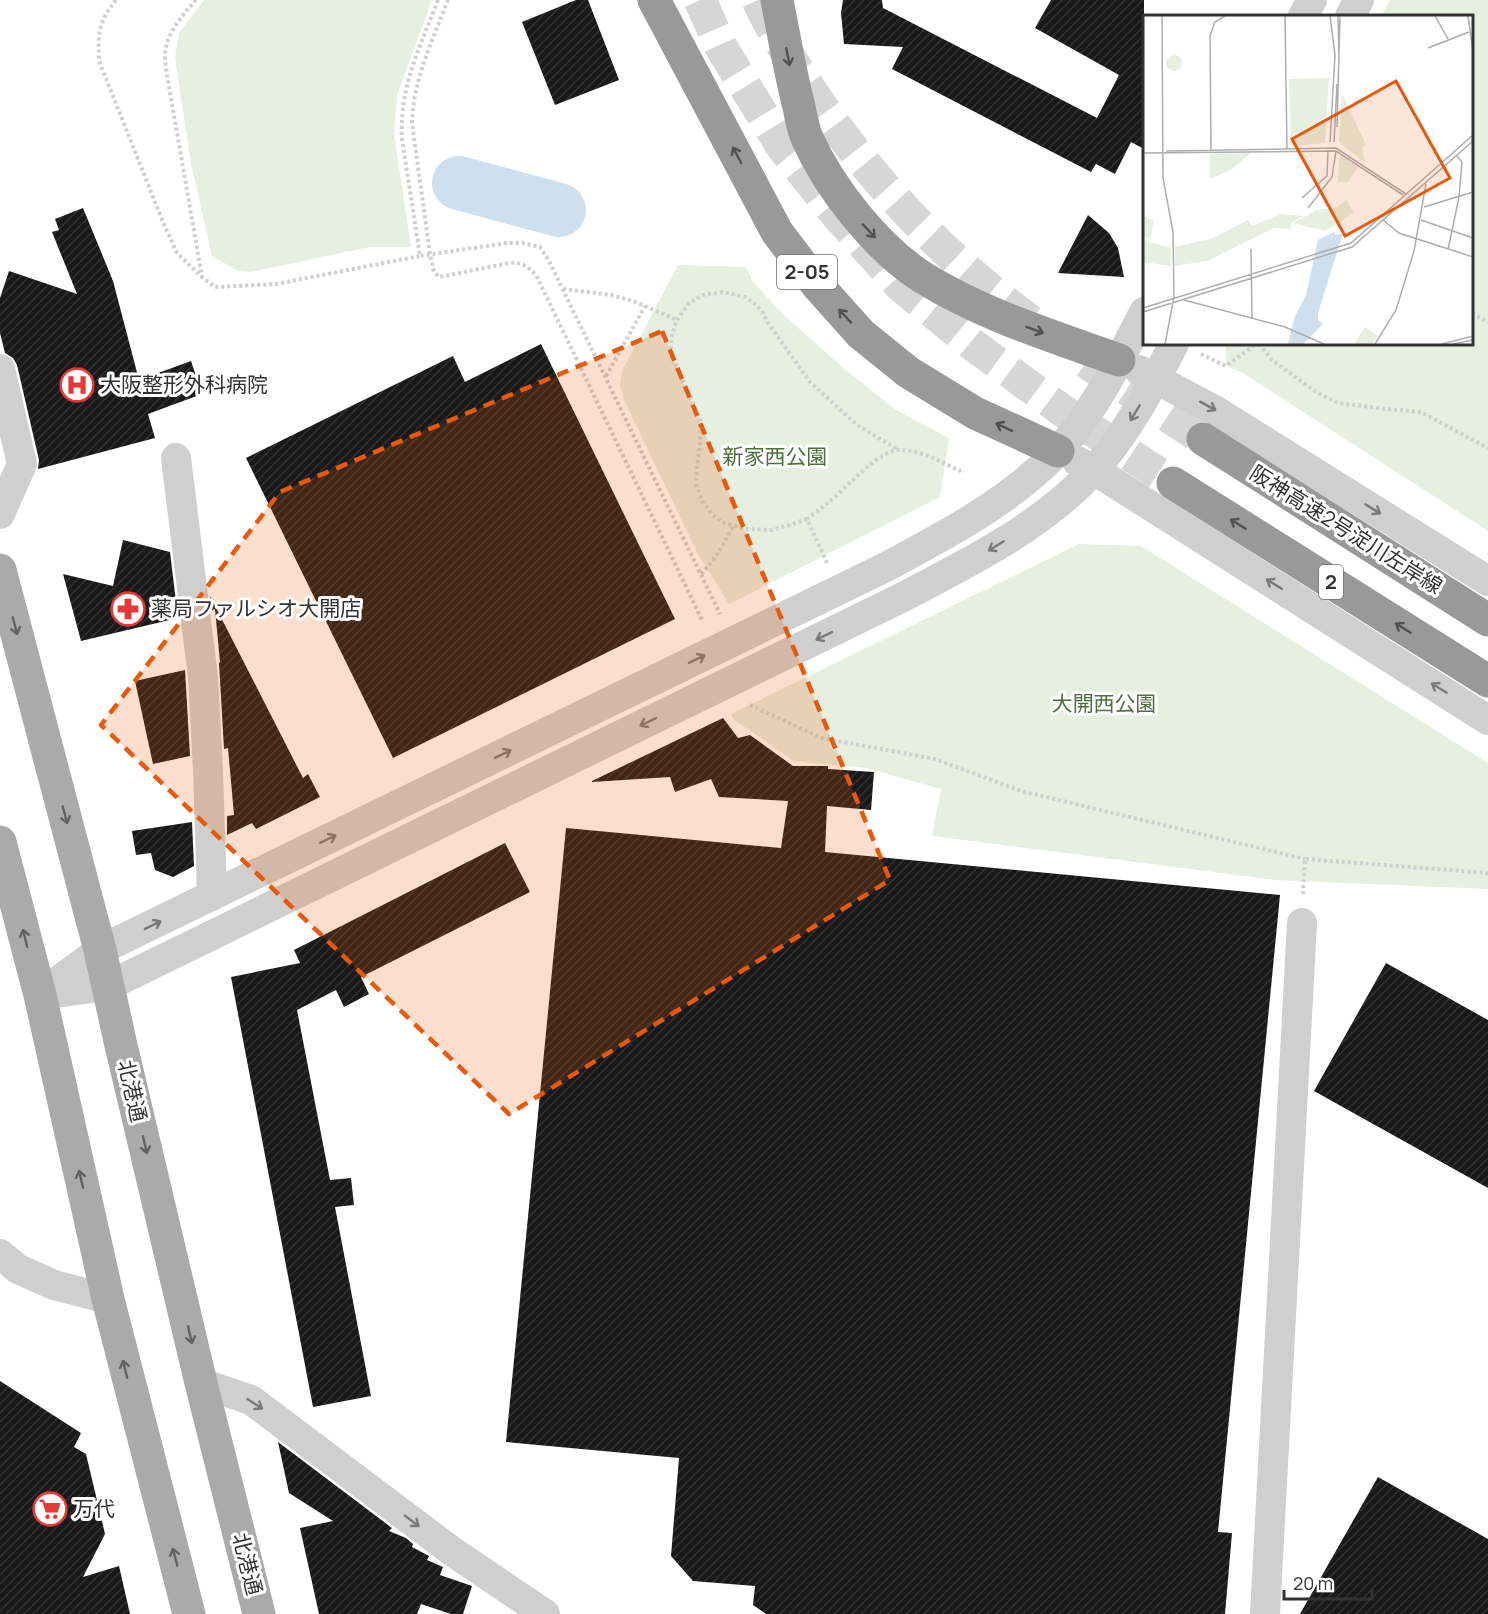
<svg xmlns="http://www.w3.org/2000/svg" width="1488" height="1614" font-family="Manrope,'Noto Sans JP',sans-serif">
<defs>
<pattern id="building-hatch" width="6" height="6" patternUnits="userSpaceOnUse" patternTransform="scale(1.5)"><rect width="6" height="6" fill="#191919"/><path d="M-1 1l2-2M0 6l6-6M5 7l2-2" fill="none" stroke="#323232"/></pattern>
</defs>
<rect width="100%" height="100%" fill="#fff"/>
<g fill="#e7efe1">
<polygon points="204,0 432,0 397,95 394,134 411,247 370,247 251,272 238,271 212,256 191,164 175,58 179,33"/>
<polygon points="1390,0 1488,0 1488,531 1243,373 1226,366 1226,344 1472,344 1472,16 1381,16"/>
<polygon points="678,265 746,267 753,282 784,315 842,367 896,410 949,438 940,497 729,604 698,554 624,400 620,385 622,371"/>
<polygon points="1079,544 1141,546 1488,763 1488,889 1275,880 932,836 941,789 866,768 794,761 733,719 731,714"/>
</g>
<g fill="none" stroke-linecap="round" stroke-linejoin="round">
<polyline stroke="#cedfee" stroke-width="54" points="459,183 559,210"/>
</g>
<g fill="url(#building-hatch)">
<polygon points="576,0 588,0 619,80 555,105 522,22"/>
<polygon points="843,0 882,0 883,8 1097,118 1119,75 1035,28 1051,0 1144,0 1144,149 1131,142 1115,174 1096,164 1091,172 892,69 903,47 844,44 841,13"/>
<polygon points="83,208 113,281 139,380 191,361 202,394 148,414 155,438 38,469 39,460 17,365 13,358 5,353 0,333 0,298 9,271 77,294 52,232 59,230 55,219"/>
<polygon points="1088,215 1109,233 1118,248 1124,277 1058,273"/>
<polygon points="541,344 675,619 393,758 246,458 453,356 465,382"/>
<polygon points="123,540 170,552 178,618 81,641 63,574 113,586"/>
<polygon points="210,596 303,778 308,774 320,797 256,829 252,823 227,835 227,816 234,815 228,748 224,749 219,663 220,662 215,609 212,610"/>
<polygon points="185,670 190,756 153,764 135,681"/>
<polygon points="723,718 738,738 750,735 793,766 828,766 828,769 874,772 871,810 827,806 825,852 1280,895 1218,1532 1232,1533 1225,1614 766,1614 753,1605 755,1586 693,1581 671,1556 679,1458 506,1442 566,828 781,848 788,801 719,797 711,779 675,792 670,777 592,782 592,781"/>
<polygon points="192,822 194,866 173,877 155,870 151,853 136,855 132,831"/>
<polygon points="505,843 530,892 361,977 369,994 344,1007 336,990 297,1010 330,1180 351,1178 354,1205 335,1207 371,1396 313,1407 231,977 300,963 294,950"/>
<polygon points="1386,963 1488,1020 1488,1188 1314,1091"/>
<polygon points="0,1381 81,1433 74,1447 86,1454 105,1534 83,1577 119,1566 130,1614 0,1614"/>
<polygon points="278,1442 392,1528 389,1531 406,1538 413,1544 412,1547 429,1556 427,1560 443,1567 440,1575 472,1586 463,1614 451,1614 421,1604 417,1614 319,1614 300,1528 333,1521 289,1493"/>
<polygon points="1378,1477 1488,1539 1488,1614 1300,1614"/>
</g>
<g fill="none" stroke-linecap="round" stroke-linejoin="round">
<g stroke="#d6d6d6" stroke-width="33" stroke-dasharray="33 16" stroke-linecap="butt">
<polyline points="700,0 721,47 783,148 837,215 901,286 973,345 1063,411 1173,483"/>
<path d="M 758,0 C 769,25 784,48 798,71 C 861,171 941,256 1037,326"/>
<polyline points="1086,362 1203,439"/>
</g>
<g stroke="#cfcfcf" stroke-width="4" stroke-dasharray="3 3" stroke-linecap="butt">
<path d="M 116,0 C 98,22 98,34 99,61 L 163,222 L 177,253 L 202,277 L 215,287 L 276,284 L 420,256"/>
<path d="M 196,0 C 182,16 166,33 165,55 C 165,61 166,68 167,75 L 202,277"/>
<path d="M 438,0 C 420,47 399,87 402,139 L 420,256 L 507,243 L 522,243 L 540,247 L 549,261 L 720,614"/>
<path d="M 448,0 C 433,39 413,80 412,123 L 430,254 L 434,272 L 439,277 L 509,263 C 522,262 527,266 536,275 L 703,622"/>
<polyline points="563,289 611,295 633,301 677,320"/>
<polyline points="1472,313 1488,322"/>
<polyline points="1259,344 1272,360 1316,392 1338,403 1385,409 1421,412 1488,448"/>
<polyline points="1201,354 1226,366 1256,344"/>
<polyline points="606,376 645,306"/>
<polyline points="807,519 790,525 771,530 745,529 722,522 713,515 702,501 696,484 697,467 700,442 700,419 671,352 672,335 677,320 689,303 703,295 723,292 745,297 754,303 762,311 768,323 810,382 857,425 897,449"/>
<path d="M 827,563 L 807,519 C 814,514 822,508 829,502 C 844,490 880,449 899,450 C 922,450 944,463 964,473"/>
<path d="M 701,574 C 715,560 724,544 733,526"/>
<polyline points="750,705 822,738 935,759 1021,791 1305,859"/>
<polyline points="1303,894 1305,859 1488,873"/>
</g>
<g stroke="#cfcfcf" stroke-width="30">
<polyline points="1303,16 1312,0"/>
<polyline points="1350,16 1359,0"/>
<polyline points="0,369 22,464 0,514"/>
<polyline points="1139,370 1216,411 1488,581"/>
<polyline points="176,458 203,677 208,770 212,896"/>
<polyline points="1077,461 1094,470 1488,720"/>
<path d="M 42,993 L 100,950 L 886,567 C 946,535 1009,502 1057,452 C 1094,412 1119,361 1144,312"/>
<path d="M 40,995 L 108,986 L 903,597 C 970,562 1041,527 1093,471 C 1126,435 1152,386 1174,344"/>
<polyline points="0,1254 18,1269 54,1285 108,1299"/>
<polyline points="201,1383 251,1400 453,1552 545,1614"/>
<polyline points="1265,1614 1302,923"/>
</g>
<g stroke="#aaa" stroke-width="33">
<polyline points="0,570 100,950 120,1041 201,1383 259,1614"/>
<polyline points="0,842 40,995 108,1299 189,1614"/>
</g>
<g stroke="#999" stroke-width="33">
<polyline points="654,0 777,232 818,286 861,334 908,372 975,413 1058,451"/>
<path d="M 777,0 C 784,36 790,72 799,107 C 801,117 803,129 807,138 C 830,189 876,247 922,277 C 983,315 1052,336 1119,360"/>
<polyline points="1203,439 1488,620"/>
<polyline points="1173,483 1488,681"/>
</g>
</g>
<defs><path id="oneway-shaft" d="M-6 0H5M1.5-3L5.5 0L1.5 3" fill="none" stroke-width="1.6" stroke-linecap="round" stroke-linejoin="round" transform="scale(1.5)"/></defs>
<g stroke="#515151">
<use href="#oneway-shaft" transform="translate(788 57) rotate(79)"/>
<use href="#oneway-shaft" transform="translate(737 155) rotate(-118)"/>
<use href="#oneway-shaft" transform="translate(869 231) rotate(47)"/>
<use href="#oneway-shaft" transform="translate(845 316) rotate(-133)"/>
<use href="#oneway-shaft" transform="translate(1035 330) rotate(20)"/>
<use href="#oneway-shaft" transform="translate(1004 427) rotate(-155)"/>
<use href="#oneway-shaft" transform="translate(1238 524) rotate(-148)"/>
<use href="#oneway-shaft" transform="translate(1403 628) rotate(-148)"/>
</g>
<g stroke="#797979">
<use href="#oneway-shaft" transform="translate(1208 406) rotate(29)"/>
<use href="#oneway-shaft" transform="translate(1135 413) rotate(121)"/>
<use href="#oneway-shaft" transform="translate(1373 509) rotate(32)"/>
<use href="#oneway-shaft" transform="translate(996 546) rotate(148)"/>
<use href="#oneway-shaft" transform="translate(1274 584) rotate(-148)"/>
<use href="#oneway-shaft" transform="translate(824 636) rotate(154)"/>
<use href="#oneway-shaft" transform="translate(697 659) rotate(-26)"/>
<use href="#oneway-shaft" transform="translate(1439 688) rotate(-148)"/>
<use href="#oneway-shaft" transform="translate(648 722) rotate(154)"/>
<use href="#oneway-shaft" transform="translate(503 754) rotate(-26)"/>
<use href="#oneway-shaft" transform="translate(328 839) rotate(-26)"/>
<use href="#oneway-shaft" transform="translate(153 925) rotate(-26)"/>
<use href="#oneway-shaft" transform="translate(255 1404) rotate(33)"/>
<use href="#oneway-shaft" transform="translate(412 1521) rotate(37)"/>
</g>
<g stroke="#626262">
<use href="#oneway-shaft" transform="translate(15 626) rotate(75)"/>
<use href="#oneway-shaft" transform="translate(65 815) rotate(75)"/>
<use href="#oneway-shaft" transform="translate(25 938) rotate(-104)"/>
<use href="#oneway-shaft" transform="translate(145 1145) rotate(77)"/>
<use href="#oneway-shaft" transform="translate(81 1179) rotate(-103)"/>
<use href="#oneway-shaft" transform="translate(190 1335) rotate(77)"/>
<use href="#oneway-shaft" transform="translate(125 1369) rotate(-104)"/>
<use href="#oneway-shaft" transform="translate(175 1557) rotate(-105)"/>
</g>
<path fill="#e8590c" fill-opacity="0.2" stroke="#e8590c" stroke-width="4.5" stroke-dasharray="12 8" stroke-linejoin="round" d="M 662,331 L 890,880 L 509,1114 L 101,725 L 280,492 Z"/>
<defs>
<symbol id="hospital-ring" viewBox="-11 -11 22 22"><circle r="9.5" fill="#fff" stroke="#e73836" stroke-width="1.5"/><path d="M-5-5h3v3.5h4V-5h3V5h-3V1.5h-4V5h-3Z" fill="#e73836"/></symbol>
<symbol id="pharmacy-ring" viewBox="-11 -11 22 22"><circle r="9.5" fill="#fff" stroke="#e73836" stroke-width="1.5"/><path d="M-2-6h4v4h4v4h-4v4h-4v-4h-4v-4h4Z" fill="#e73836"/></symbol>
<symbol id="supermarket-ring" viewBox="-11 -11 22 22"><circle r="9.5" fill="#fff" stroke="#e73836" stroke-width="1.5"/><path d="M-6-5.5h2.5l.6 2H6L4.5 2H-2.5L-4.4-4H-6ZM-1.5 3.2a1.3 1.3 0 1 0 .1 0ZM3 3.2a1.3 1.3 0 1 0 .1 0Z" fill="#e73836"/></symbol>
</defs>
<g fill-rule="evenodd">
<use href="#hospital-ring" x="58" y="366" width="38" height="38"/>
<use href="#pharmacy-ring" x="109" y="590" width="38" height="38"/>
<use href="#supermarket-ring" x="31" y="1490" width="38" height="38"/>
</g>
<g text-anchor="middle" stroke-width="6" stroke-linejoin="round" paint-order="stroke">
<g fill="#fff" stroke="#707070" stroke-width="1.5">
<rect x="777" y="255" width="60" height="34" rx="4.5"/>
<rect x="1319" y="565" width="24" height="34" rx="4.5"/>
</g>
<g font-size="20" font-weight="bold" fill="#323232">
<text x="807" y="279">2-05</text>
<text x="1331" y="589">2</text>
</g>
<g font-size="21" fill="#323232" stroke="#fff" text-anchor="start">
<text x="100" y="392">大阪整形外科病院</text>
<text x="151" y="616">薬局ファルシオ大開店</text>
<text x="73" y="1516">万代</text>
</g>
<g font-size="21" fill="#516f3e" stroke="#fff">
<text x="775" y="464">新家西公園</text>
<text x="1104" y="711">大開西公園</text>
</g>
<g font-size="21" fill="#323232" stroke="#fff">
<text transform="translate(1346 530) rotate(32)" y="7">阪神高速2号淀川左岸線</text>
<text transform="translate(132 1091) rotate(77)" y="7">北港通</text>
<text transform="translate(247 1564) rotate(76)" y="7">北港通</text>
</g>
</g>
<g transform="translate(1143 15)">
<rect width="330" height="330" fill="#fff"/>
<path d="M23 48a8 8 0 1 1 16 0a8 8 0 1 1-16 0ZM 186,63 L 182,128 L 148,131 L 146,64 ZM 199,78 L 223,130 L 219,132 L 222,148 L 196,127 ZM 108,138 L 89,154 L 67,164 L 67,139 ZM 200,142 L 215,152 L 205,167 L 195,167 L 196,143 ZM 203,185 L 211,198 L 182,216 L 150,208 L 174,195 L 194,192 ZM 137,199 L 160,201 L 148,208 L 148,214 L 131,213 L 64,246 L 32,251 L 32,232 L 68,224 L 105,205 L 109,211 ZM 0,201 L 11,206 L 7,224 L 0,222 ZM 0,225 L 28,233 L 28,251 L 0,247 ZM 222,312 L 235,321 L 229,329 L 215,329 L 212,327 Z" fill="#e7efe1"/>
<path d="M 191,217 L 193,220 L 200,218 L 175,298 L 175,305 L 180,309 L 160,329 L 145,329 L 152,301 L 163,280 L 175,225 Z" fill="#cedfee"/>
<path fill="none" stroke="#adadad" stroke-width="1.5" d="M 19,1 L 20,163 L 30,217 L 31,282 L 22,329M 142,1 L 144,134M 195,1 L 196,45M 292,1 L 305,24M 325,1 L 330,37M 285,33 L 326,17M 194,112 L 197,2M 187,127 L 192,40 L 187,1M 191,127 L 194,69M 68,135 L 67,21 L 72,7 L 82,1M 23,136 L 193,133 L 263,179M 0,138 L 193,136 L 260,180M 159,183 L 184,161 L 185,135M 281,192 L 330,177M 165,193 L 189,162 L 193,136M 240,205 L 256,218 L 330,242M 278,205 L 330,223M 108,234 L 109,303M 305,235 L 316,182 L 319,147 L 314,141M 41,285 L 142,312 L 181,329M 0,293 L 208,228 L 330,120M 0,297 L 209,232 L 330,126M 232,329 L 253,295 L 271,236 L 283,169M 299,329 L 330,321M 310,329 L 330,325"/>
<path fill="#e8590c" fill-opacity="0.15" stroke="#e8590c" stroke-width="3" d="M 253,66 L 307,163 L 202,221 L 149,124 Z"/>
<rect width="330" height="330" fill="none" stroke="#323232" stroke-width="3"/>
</g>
<path d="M1284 1590v9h88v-9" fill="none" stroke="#323232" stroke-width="3"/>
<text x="1293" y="1590" font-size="18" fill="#323232" stroke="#ffffff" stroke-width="4.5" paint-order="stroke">20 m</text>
</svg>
